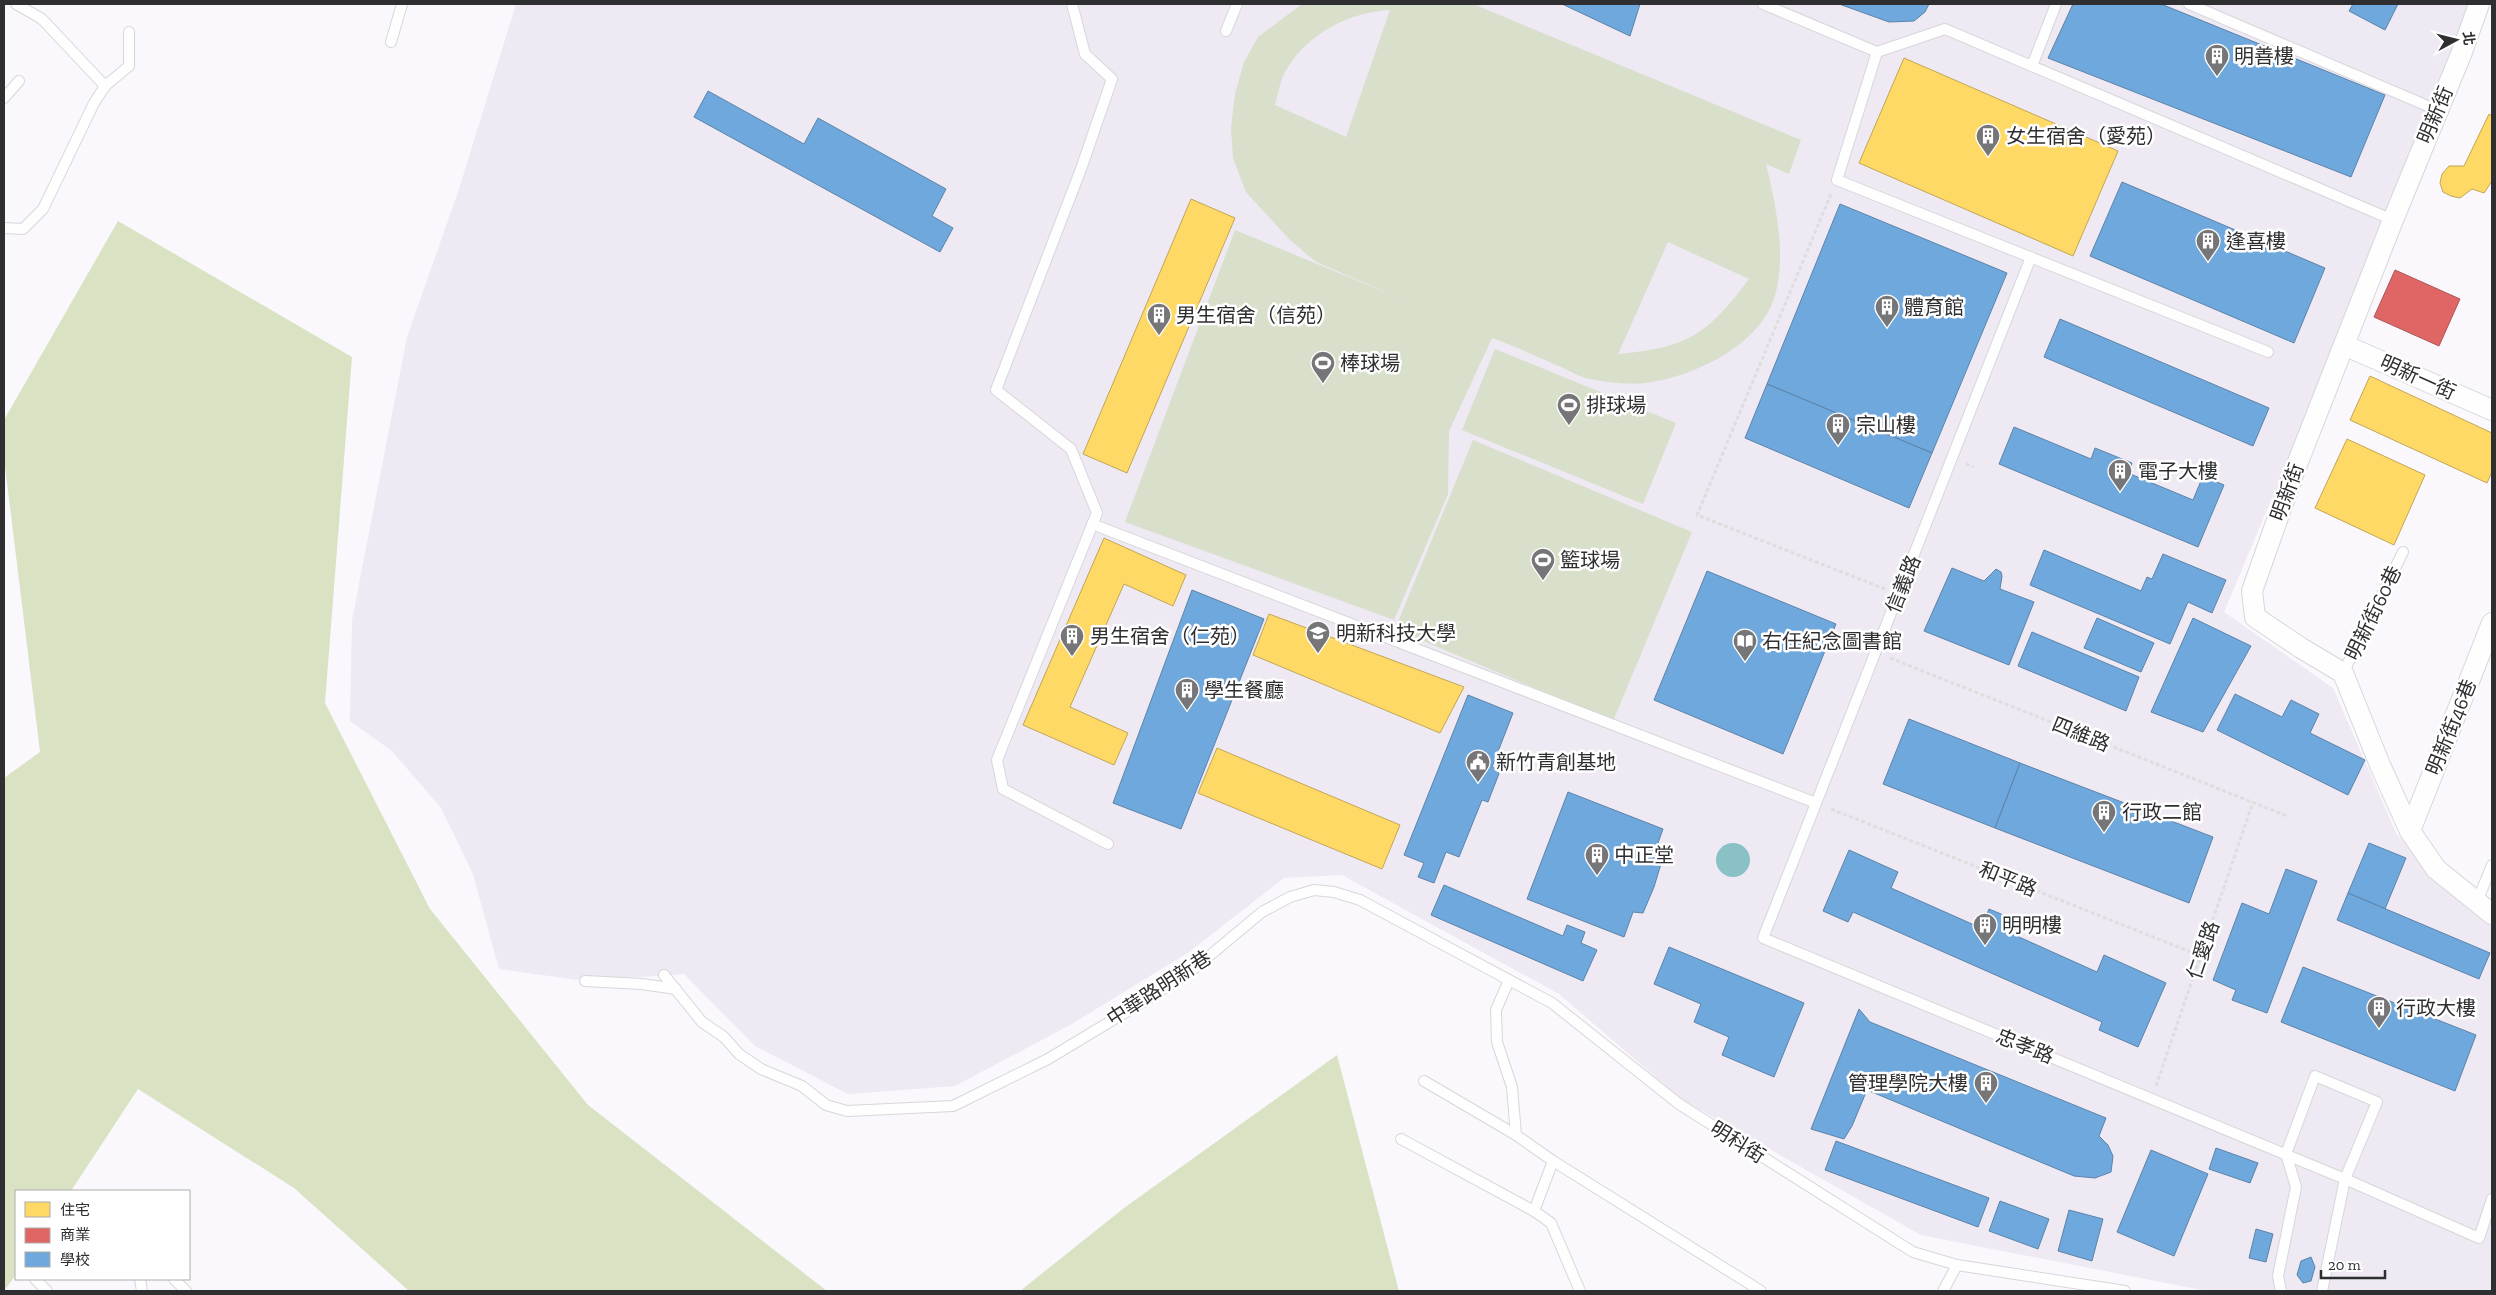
<svg xmlns="http://www.w3.org/2000/svg" width="2496" height="1295" font-family="'Zilla Slab','Noto Sans TC',serif">
<rect width="100%" height="100%" fill="#faf8fc"/>
<polygon fill="#eee9f3" points="516,4 2464,4 2477,11 2224,612 2333,688 2397,835 2492,917 2492,1291 2207,1291 1921,1235 1681,1099 1559,994 1342,875 1284,878 1189,952 1070,1025 955,1086 848,1094 755,1046 684,974 585,981 499,969 473,874 441,808 392,751 350,721 352,620 407,337 459,189"/>
<g fill="#d8dfca" fill-rule="evenodd">
<path d="M 1302,4 L 1473,4 L 1801,140 L 1789,174 L 1766,164 C 1776,205 1789,266 1771,306 C 1752,349 1691,377 1646,383 C 1629,385 1606,382 1589,379 C 1580,377 1570,371 1561,367 C 1538,357 1515,346 1492,338 L 1449,431 L 1448,494 L 1394,620 L 1125,522 L 1235,230 L 1404,300 L 1316,262 L 1289,239 L 1246,192 L 1233,158 L 1231,128 L 1235,94 L 1244,62 L 1258,37 ZM 1390,10 L 1346,137 L 1275,105 C 1278,95 1280,81 1285,72 C 1306,34 1349,12 1390,10 ZM 1668,242 L 1749,279 C 1708,334 1688,348 1618,354 Z"/>
<polygon points="1495,349 1676,423 1643,504 1462,430"/>
<polygon points="1473,440 1692,532 1613,721 1395,629"/>
</g>
<g fill="#d9e3c4">
<polygon points="118,221 352,357 325,703 430,909 588,1105 827,1291 409,1291 294,1188 138,1089 71,1191 16,1191 16,1275 4,1291 4,778 40,752 4,458 4,420"/>
<polygon points="1337,1055 1399,1291 1020,1291 1124,1208"/>
</g>
<circle fill="#89c1c7" cx="1733" cy="860" r="17"/>
<g fill="#ffd966" stroke="#c1a656">
<polygon points="1904,58 2118,151 2073,256 1859,163"/>
<polygon points="2489,114 2492,116 2492,181 2484,193 2472,189 2460,198 2451,196 2443,192 2440,183 2442,174 2449,166 2464,166"/>
<polygon points="1191,199 1235,218 1127,473 1083,454"/>
<polygon points="2370,376 2492,433 2492,472 2487,483 2350,420"/>
<polygon points="2347,439 2425,475 2394,545 2315,508"/>
<polygon points="1104,538 1186,575 1173,606 1124,584 1070,707 1128,733 1114,765 1023,725"/>
<polygon points="1269,614 1464,687 1440,733 1253,655"/>
<polygon points="1217,748 1400,825 1382,869 1198,793"/>
</g>
<polygon fill="#e06666" stroke="#ab5556" points="2395,270 2460,299 2439,346 2374,317"/>
<g fill="#6fa8dc" stroke="#5c83a9">
<polygon points="1562,4 1640,4 1630,36"/>
<polygon points="1839,4 1929,4 1925,12 1914,21 1889,22"/>
<polygon points="2073,4 2161,4 2385,95 2351,177 2048,58"/>
<polygon points="2353,4 2398,4 2385,30 2349,11"/>
<polygon points="708,91 804,144 818,118 946,189 932,216 953,228 940,252 694,117"/>
<polygon points="2122,182 2325,268 2294,343 2090,256"/>
<polygon points="1840,204 2007,273 1932,453 1767,384"/>
<polygon points="2060,319 2269,408 2253,446 2044,357"/>
<polygon points="1767,384 1932,453 1909,508 1745,438"/>
<polygon points="2014,427 2091,459 2095,448 2132,463 2128,473 2193,500 2203,476 2224,485 2198,547 1999,464"/>
<polygon points="2044,550 2141,591 2147,577 2152,579 2163,554 2226,580 2212,613 2188,602 2170,644 2030,585"/>
<polygon points="1952,568 1984,581 1996,569 2001,572 2002,576 2000,589 2034,602 2009,665 1924,631"/>
<polygon points="1707,571 1836,624 1783,754 1654,700"/>
<polygon points="1192,590 1264,619 1181,829 1113,803"/>
<polygon points="2097,618 2154,643 2141,672 2084,648"/>
<polygon points="2193,618 2251,646 2203,732 2151,712"/>
<polygon points="2032,632 2139,677 2126,711 2018,666"/>
<polygon points="2235,694 2282,717 2291,700 2319,714 2310,733 2365,760 2348,795 2217,730"/>
<polygon points="1468,695 1513,713 1492,767 1500,771 1488,802 1482,800 1459,857 1446,852 1434,883 1418,877 1424,863 1404,855"/>
<polygon points="1909,719 2020,763 1995,828 1883,784"/>
<polygon points="2020,763 2213,837 2189,903 1995,828"/>
<polygon points="1568,792 1663,829 1653,857 1661,864 1654,887 1643,913 1633,912 1624,937 1527,899"/>
<polygon points="2369,843 2406,858 2385,909 2348,893"/>
<polygon points="1849,850 1898,872 1891,888 1981,928 1989,909 2025,924 2019,937 2097,972 2104,955 2166,983 2138,1047 2099,1030 2102,1022 1853,912 1848,922 1823,911"/>
<polygon points="2286,869 2317,881 2267,1013 2232,1000 2236,990 2213,980 2242,903 2269,914"/>
<polygon points="1444,885 1563,936 1567,925 1585,932 1581,943 1597,950 1583,981 1431,915"/>
<polygon points="2348,893 2490,953 2479,979 2337,920"/>
<polygon points="1669,947 1804,1003 1774,1077 1722,1055 1729,1037 1694,1022 1701,1004 1654,984"/>
<polygon points="2303,967 2476,1035 2455,1091 2281,1022"/>
<polygon points="1859,1009 1870,1022 2106,1118 2099,1136 2108,1145 2113,1156 2111,1172 2095,1178 2074,1176 1867,1090 1852,1126 1844,1139 1811,1129"/>
<polygon points="1836,1141 1989,1198 1978,1227 1825,1170"/>
<polygon points="2216,1148 2258,1163 2250,1183 2209,1169"/>
<polygon points="2151,1150 2208,1174 2174,1256 2117,1232"/>
<polygon points="2000,1201 2049,1219 2038,1249 1989,1231"/>
<polygon points="2069,1210 2103,1219 2092,1261 2058,1251"/>
<polygon points="2256,1229 2273,1234 2266,1262 2249,1258"/>
<polygon points="2311,1257 2315,1267 2311,1281 2303,1283 2297,1275 2301,1261"/>
</g>
<g fill="none" stroke-linecap="round" stroke-linejoin="round">
<defs>
<g id="lane">
<polyline points="16,4 42,19 105,86"/>
<polyline points="1072,4 1085,54 1112,79 1081,169 996,390 1071,449 1097,513 997,760 1003,789 1108,844"/>
<polyline points="1763,4 1877,52 1945,29 2393,220"/>
<polyline points="2189,4 2437,110"/>
<polyline points="1226,31 1237,4"/>
<polyline points="391,42 402,4"/>
<polyline points="1877,52 1837,180 2268,352"/>
<polyline points="2032,66 2056,4"/>
<polyline points="4,98 19,81"/>
<polyline points="4,228 23,229 43,209 94,103 105,86 129,66 129,32"/>
<polyline points="2031,257 1763,938 2345,1179 2322,1291"/>
<polyline points="1092,524 1816,803"/>
<polyline points="2343,673 2403,552"/>
<polyline points="2477,902 2492,865"/>
<polyline points="664,975 702,1022 724,1037 739,1054 761,1069 802,1086 826,1105 847,1111 953,1106 1048,1059 1151,997 1190,972 1262,912 1290,897 1314,890 1334,892 1360,900 1552,1003 1679,1104 1913,1252 1957,1265 2125,1291"/>
<polyline points="1509,980 1496,1010 1497,1042 1512,1087 1516,1135 1553,1161 1761,1291"/>
<polyline points="585,981 642,984 676,989"/>
<polyline points="1424,1081 1516,1135"/>
<polyline points="1401,1139 1534,1211 1551,1223 1580,1291"/>
<polyline points="1534,1211 1553,1161"/>
<polyline points="35,1279 47,1291"/>
<polyline points="140,1279 142,1291"/>
<polyline points="174,1279 186,1291"/>
<polyline points="1943,1291 1957,1265"/>
<polyline points="2281,1291 2278,1276 2296,1187 2286,1154 2315,1076 2377,1102 2345,1179 2479,1238 2492,1199"/>
</g>
<g id="street">
<polyline points="2479,4 2462,52 2393,220 2294,472 2252,591 2255,617 2301,648 2343,673 2380,765 2410,831 2436,869 2492,914"/>
<polyline points="2344,345 2492,410"/>
<polyline points="2410,831 2492,623"/>
</g>
</defs>
<use href="#lane" stroke="#d7d6d9" stroke-width="12"/>
<use href="#street" stroke="#d7d6d9" stroke-width="22"/>
<g stroke="#dfdedf" stroke-width="3" stroke-dasharray="4 2.5" stroke-linecap="butt">
<polyline points="1831,194 1697,515 1885,589"/>
<polyline points="1966,464 1974,467"/>
<polyline points="1890,658 2287,816"/>
<polyline points="1831,809 2201,956"/>
<polyline points="2156,1086 2253,802"/>
</g>
<use href="#lane" stroke="#fefeff" stroke-width="10"/>
<use href="#street" stroke="#fefeff" stroke-width="20"/>
</g>
<defs>
<symbol id="building-pin" viewBox="-11 -11 22 30"><path d="M0 17L-7.5 6A9.5 9.5 0 1 1 7.5 6Z" fill="#767578" stroke="#fff"/><path d="M-4-6H4V6H1V3H-1V6H-4ZM-2.5-4.3h1.7v1.8h-1.7ZM.8-4.3h1.7v1.8H.8ZM-2.5-1h1.7V.8h-1.7ZM.8-1h1.7V.8H.8Z" fill="#fff"/></symbol>
<symbol id="stadium-pin" viewBox="-11 -11 22 30"><path d="M0 17L-7.5 6A9.5 9.5 0 1 1 7.5 6Z" fill="#767578" stroke="#fff"/><path d="M0-5a6.5 5 0 1 0 0 10a6.5 5 0 1 0 0-10ZM-3.5-1.8h7v3.6h-7Z" fill="#fff"/></symbol>
<symbol id="university-pin" viewBox="-11 -11 22 30"><path d="M0 17L-7.5 6A9.5 9.5 0 1 1 7.5 6Z" fill="#767578" stroke="#fff"/><path d="M0-5L7-2L0 1L-7-2ZM-4 1L0 2.5L4 1V4Q0 6-4 4Z" fill="#fff"/></symbol>
<symbol id="library-pin" viewBox="-11 -11 22 30"><path d="M0 17L-7.5 6A9.5 9.5 0 1 1 7.5 6Z" fill="#767578" stroke="#fff"/><path d="M-6-4Q-3-5.5-.7-3.5V5Q-3 3-6 4ZM6-4Q3-5.5 .7-3.5V5Q3 3 6 4Z" fill="#fff"/></symbol>
<symbol id="civic-pin" viewBox="-11 -11 22 30"><path d="M0 17L-7.5 6A9.5 9.5 0 1 1 7.5 6Z" fill="#767578" stroke="#fff"/><path d="M-.6-6.5H3V-4.5H.6V-3L4-1V1h2V6H-6V1h2V-1L-.6-3ZM-1.2 2.5V6h2.4V2.5Z" fill="#fff"/></symbol>
</defs>
<g fill-rule="evenodd">
<use href="#building-pin" x="2203" y="42" width="28" height="38"/>
<use href="#building-pin" x="1974" y="122" width="28" height="38"/>
<use href="#building-pin" x="2194" y="227" width="28" height="38"/>
<use href="#building-pin" x="1873" y="293" width="28" height="38"/>
<use href="#building-pin" x="1145" y="301" width="28" height="38"/>
<use href="#stadium-pin" x="1309" y="349" width="28" height="38"/>
<use href="#stadium-pin" x="1555" y="391" width="28" height="38"/>
<use href="#building-pin" x="1824" y="411" width="28" height="38"/>
<use href="#building-pin" x="2106" y="457" width="28" height="38"/>
<use href="#stadium-pin" x="1529" y="546" width="28" height="38"/>
<use href="#university-pin" x="1304" y="619" width="28" height="38"/>
<use href="#building-pin" x="1058" y="622" width="28" height="38"/>
<use href="#library-pin" x="1731" y="627" width="28" height="38"/>
<use href="#building-pin" x="1173" y="676" width="28" height="38"/>
<use href="#civic-pin" x="1464" y="748" width="28" height="38"/>
<use href="#building-pin" x="2090" y="798" width="28" height="38"/>
<use href="#building-pin" x="1583" y="841" width="28" height="38"/>
<use href="#building-pin" x="1971" y="911" width="28" height="38"/>
<use href="#building-pin" x="2365" y="994" width="28" height="38"/>
<use href="#building-pin" x="1972" y="1069" width="28" height="38"/>
</g>
<g text-anchor="middle" stroke-width="5" stroke-linejoin="round" paint-order="stroke">
<g font-size="20" fill="#2f2e31" stroke="#fff" text-anchor="start">
<text x="2234" y="63">明善樓</text>
<text x="2006" y="143">女生宿舍（愛苑）</text>
<text x="2226" y="248">逢喜樓</text>
<text x="1904" y="314">體育館</text>
<text x="1176" y="322">男生宿舍（信苑）</text>
<text x="1340" y="370">棒球場</text>
<text x="1586" y="412">排球場</text>
<text x="1856" y="432">宗山樓</text>
<text x="2138" y="478">電子大樓</text>
<text x="1560" y="567">籃球場</text>
<text x="1336" y="640">明新科技大學</text>
<text x="1090" y="643">男生宿舍（仁苑）</text>
<text x="1762" y="648">右任紀念圖書館</text>
<text x="1204" y="697">學生餐廳</text>
<text x="1496" y="769">新竹青創基地</text>
<text x="2122" y="819">行政二館</text>
<text x="1614" y="862">中正堂</text>
<text x="2002" y="932">明明樓</text>
<text x="2396" y="1015">行政大樓</text>
<text x="1968" y="1090" text-anchor="end">管理學院大樓</text>
</g>
<g font-size="20" fill="#2f2e31" stroke="#fff">
<text transform="translate(2435 115) rotate(-67)" y="7">明新街</text>
<text transform="translate(2418 377) rotate(24)" y="7">明新一街</text>
<text transform="translate(2287 492) rotate(-70)" y="7">明新街</text>
<text transform="translate(1903 584) rotate(-68)" y="7">信義路</text>
<text transform="translate(2373 613) rotate(-64)" y="7">明新街60巷</text>
<text transform="translate(2451 727) rotate(-68)" y="7">明新街46巷</text>
<text transform="translate(2081 734) rotate(22)" y="7">四維路</text>
<text transform="translate(2008 879) rotate(22)" y="7">和平路</text>
<text transform="translate(2203 950) rotate(-71)" y="7">仁愛路</text>
<text transform="translate(1159 988) rotate(-33)" y="7">中華路明新巷</text>
<text transform="translate(2025 1046) rotate(22)" y="7">忠孝路</text>
<text transform="translate(1738 1142) rotate(32)" y="7">明科街</text>
</g>
</g>
<rect width="2496" height="1295" fill="none" stroke="#2f2e31" stroke-width="10"/>
<rect x="15" y="1190" width="175" height="90" fill="#ffffff" stroke="#acabad"/>
<rect x="25" y="1202" width="25" height="15" fill="#ffd966" stroke="#acabad"/>
<text x="60" y="1215" font-size="15" fill="#2f2e31">住宅</text>
<rect x="25" y="1228" width="25" height="15" fill="#e06666" stroke="#acabad"/>
<text x="60" y="1240" font-size="15" fill="#2f2e31">商業</text>
<rect x="25" y="1252" width="25" height="15" fill="#6fa8dc" stroke="#acabad"/>
<text x="60" y="1265" font-size="15" fill="#2f2e31">學校</text>
<g transform="translate(2456 40) rotate(83)" stroke="#ffffff" stroke-width="4" paint-order="stroke">
<path d="M0-4L9 19L0 12L-9 19Z" fill="#2f2e31"/>
<text y="-8" font-size="14" font-weight="bold" text-anchor="middle" fill="#2f2e31">北</text>
</g>
<path d="M2321 1270v8h64v-8" fill="none" stroke="#2f2e31" stroke-width="2.5"/>
<text x="2328" y="1270" font-size="15" fill="#2f2e31" stroke="#ffffff" stroke-width="4" paint-order="stroke">20 m</text>
</svg>
